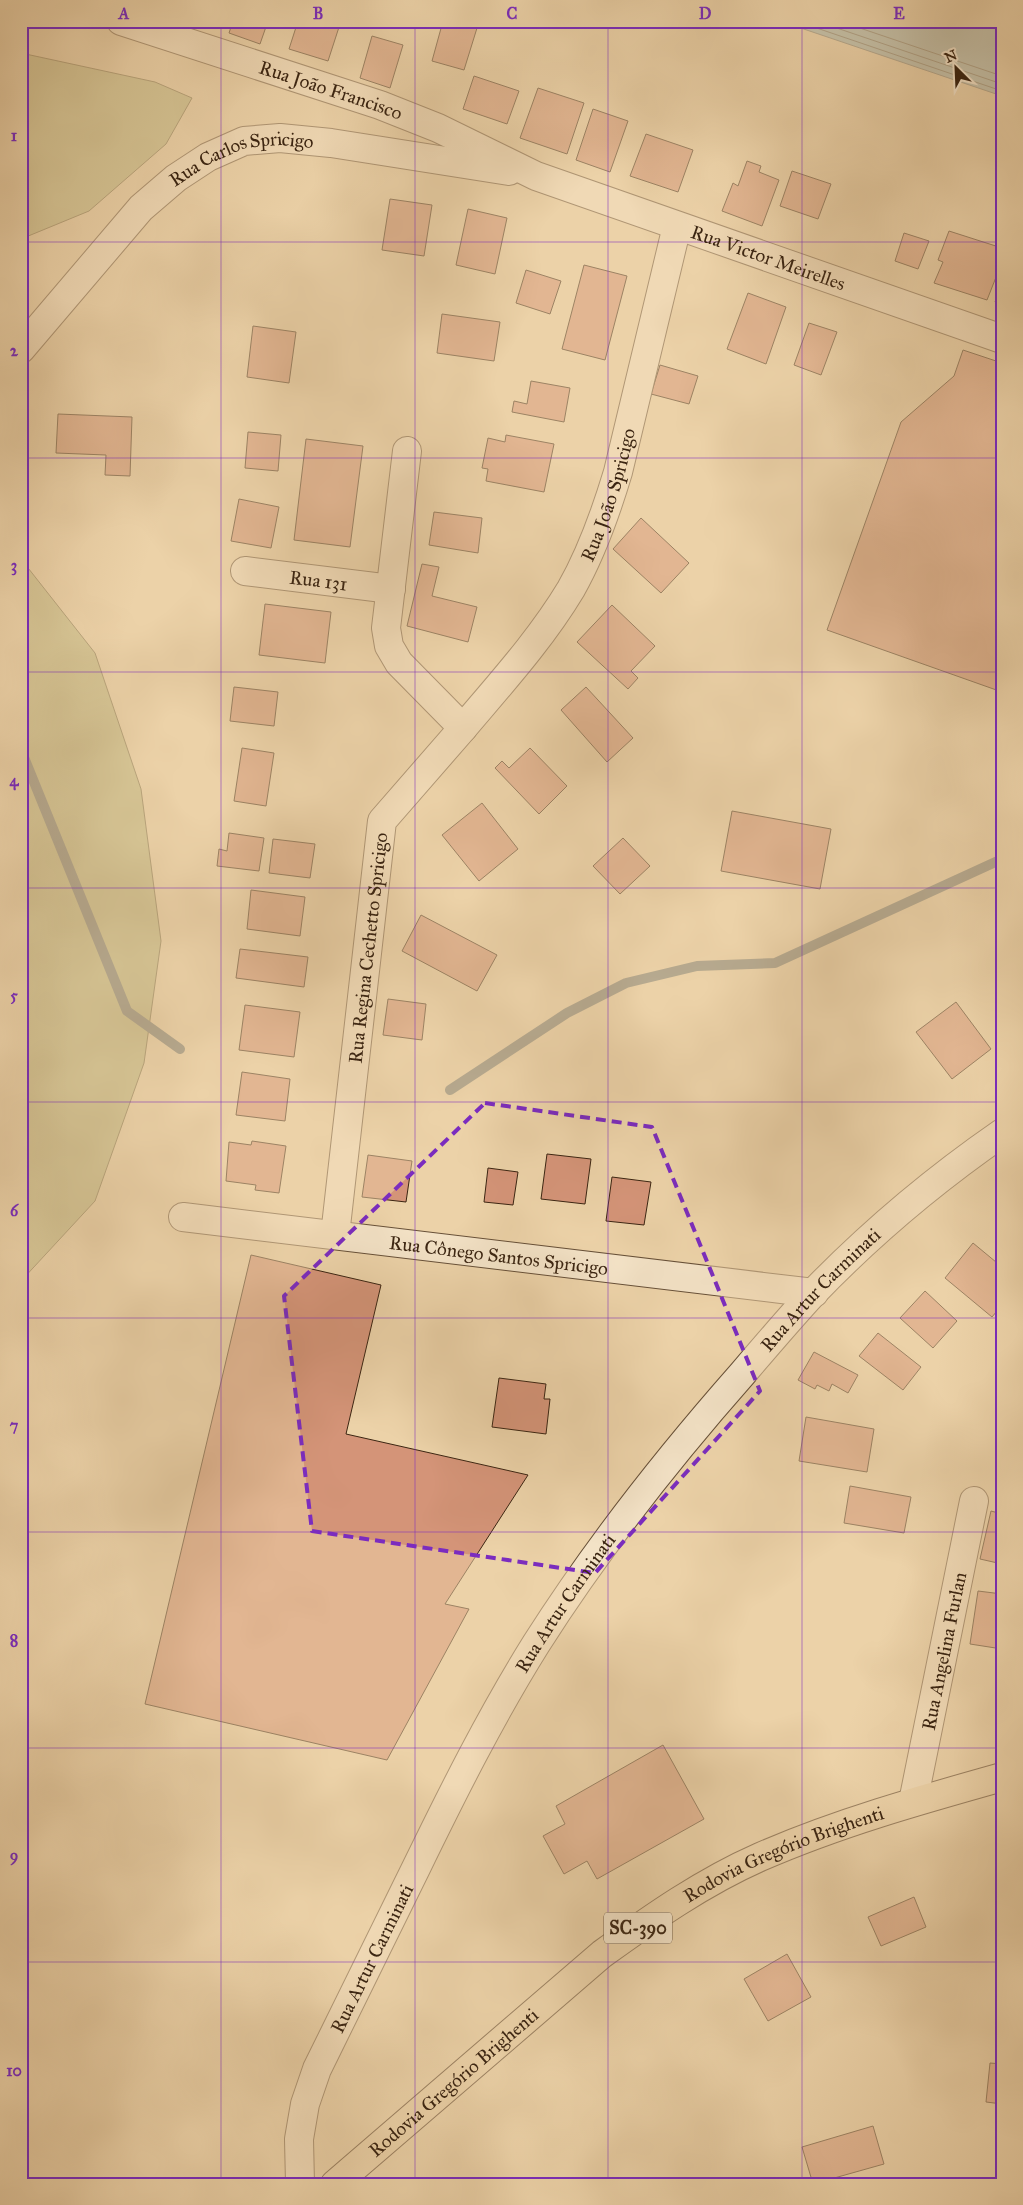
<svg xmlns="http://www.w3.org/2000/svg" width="1023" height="2205" font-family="'IM FELL Great Primer',serif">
<rect width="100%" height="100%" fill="#ecd2a8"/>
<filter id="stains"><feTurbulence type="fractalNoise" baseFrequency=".004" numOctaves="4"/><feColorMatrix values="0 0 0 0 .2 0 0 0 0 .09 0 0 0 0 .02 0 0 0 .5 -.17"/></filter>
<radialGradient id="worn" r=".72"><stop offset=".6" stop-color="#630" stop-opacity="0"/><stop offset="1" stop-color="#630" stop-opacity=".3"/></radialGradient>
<g fill="#beba83" stroke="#7c704a">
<polygon points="21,53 155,82 192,98 166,144 89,211 21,239"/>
<polygon points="21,559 95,653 141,789 161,941 144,1063 95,1201 21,1281"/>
</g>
<polygon fill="#9db5b3" stroke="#767b73" points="780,21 1002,21 1002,96"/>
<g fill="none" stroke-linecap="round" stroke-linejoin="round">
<g stroke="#6c6d62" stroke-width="1">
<polyline points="796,21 1002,91"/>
<polyline points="816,21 1002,84"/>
<polyline points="839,21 1002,76"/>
</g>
<g stroke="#767b73" stroke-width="10">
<polyline points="21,750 127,1011 180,1049"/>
<polyline points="450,1090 567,1013 626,983 697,966 775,963 1002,859"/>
</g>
</g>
<g fill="#d49478" stroke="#3b2512">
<polygon points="233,21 268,21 260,44 229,33"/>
<polygon points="298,21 332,21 340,24 328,61 289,49"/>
<polygon points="443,21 455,21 477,28 464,70 432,61"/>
<polygon points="372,36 403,45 390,88 360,78"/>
<polygon points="474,76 519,91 507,124 463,109"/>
<polygon points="538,88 584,103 567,154 520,138"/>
<polygon points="593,109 628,121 610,172 576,160"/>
<polygon points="646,134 693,150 678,192 630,176"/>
<polygon points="747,161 761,166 759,172 779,180 762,226 722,211 733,183 738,186"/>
<polygon points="792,171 831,184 818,219 780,206"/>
<polygon points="390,199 432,205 424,256 382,250"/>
<polygon points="468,209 507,218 495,274 456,265"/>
<polygon points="949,231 1002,248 1002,262 987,300 934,283 943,262 938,260"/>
<polygon points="904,233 929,241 918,269 895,261"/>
<polygon points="584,265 627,276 605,360 562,349"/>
<polygon points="526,270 561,281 550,314 516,303"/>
<polygon points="1002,284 1002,304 995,302"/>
<polygon points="748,293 786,307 766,364 727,349"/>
<polygon points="442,314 500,322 494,361 437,353"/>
<polygon points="809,323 837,332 821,375 794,365"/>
<polygon points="253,326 296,332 289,383 247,377"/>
<polygon points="963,350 1002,363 1002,692 827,630 901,422 954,376"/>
<polygon points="660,365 698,376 689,404 651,394"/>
<polygon points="531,381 570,388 564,422 512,412 514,401 527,404"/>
<polygon points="58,414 132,417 130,476 105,475 106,455 56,453"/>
<polygon points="248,432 281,435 278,471 245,468"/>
<polygon points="506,435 554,444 544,492 486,481 488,469 482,468 488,438 505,442"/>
<polygon points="306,439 363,446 350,547 294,540"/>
<polygon points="239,499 279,507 271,548 231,541"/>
<polygon points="434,512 482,518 478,553 429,545"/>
<polygon points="641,518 689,563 661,593 613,549"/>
<polygon points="422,564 439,567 432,596 477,607 468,642 407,626"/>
<polygon points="265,604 331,612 325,663 259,655"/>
<polygon points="612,605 655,646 631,671 638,678 628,689 577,642"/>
<polygon points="234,687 278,692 274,726 230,721"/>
<polygon points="586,687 633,738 607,762 561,710"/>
<polygon points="242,748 274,753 266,806 234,801"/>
<polygon points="530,748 567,786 539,814 495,768 502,761 509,768"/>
<polygon points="482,803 518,849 479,881 442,835"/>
<polygon points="732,811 831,829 820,889 721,871"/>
<polygon points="229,833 264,838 259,871 217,866 219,849 227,851"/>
<polygon points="623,838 650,866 620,894 593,866"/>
<polygon points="273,839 315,844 310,878 269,873"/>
<polygon points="251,890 305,897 300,936 247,929"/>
<polygon points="421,915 497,955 477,991 402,951"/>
<polygon points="240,949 308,957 304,987 236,978"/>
<polygon points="388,999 426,1004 422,1040 383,1035"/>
<polygon points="956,1002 991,1049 952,1079 916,1032"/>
<polygon points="245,1005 300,1012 294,1057 239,1050"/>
<polygon points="242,1072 290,1079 285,1121 236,1115"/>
<polygon points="252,1141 286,1146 279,1193 255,1190 256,1185 226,1181 229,1142 251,1145"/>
<polygon points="547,1154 591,1159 585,1204 541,1199"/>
<polygon points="368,1155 412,1161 406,1202 362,1197"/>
<polygon points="488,1168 518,1172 513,1205 484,1202"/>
<polygon points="612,1177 651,1182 644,1225 606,1221"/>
<polygon points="973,1243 1002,1267 1002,1305 992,1317 945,1278"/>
<polygon points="251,1255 381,1285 346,1434 528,1475 445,1604 469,1609 387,1760 145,1704"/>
<polygon points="925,1291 957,1321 933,1348 900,1318"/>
<polygon points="1002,1325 1002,1335 997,1330"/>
<polygon points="878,1333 921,1367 903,1390 859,1356"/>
<polygon points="814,1352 858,1375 848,1393 832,1384 829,1391 817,1385 815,1389 798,1380"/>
<polygon points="499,1378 546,1384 544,1399 550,1399 546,1434 492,1427"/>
<polygon points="806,1417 874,1429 867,1472 799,1461"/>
<polygon points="850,1486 911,1497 904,1533 844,1523"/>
<polygon points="991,1511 1002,1514 1002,1564 980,1559"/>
<polygon points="978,1591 1002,1594 1002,1649 970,1644"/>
<polygon points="663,1745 704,1819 597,1879 587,1861 564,1874 543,1836 565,1824 556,1806"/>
<polygon points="914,1897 926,1927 881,1946 868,1917"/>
<polygon points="787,1954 811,1997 768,2021 744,1979"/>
<polygon points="990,2063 1002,2064 1002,2104 986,2102"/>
<polygon points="873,2126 884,2164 813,2184 802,2147"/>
</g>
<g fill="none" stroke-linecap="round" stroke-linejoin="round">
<defs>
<g id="street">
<path id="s1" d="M 121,21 L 380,105 L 438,128 L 536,176 L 1002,339"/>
<path id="s2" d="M 21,349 L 141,208 L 176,178 L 208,157 L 244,141 L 280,138 L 331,143 L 509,171"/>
<path id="s3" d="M 245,571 L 391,589"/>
<path id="s4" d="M 463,728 C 501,683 541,639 571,589 C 592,552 606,512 618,472 L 677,226"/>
<path id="s5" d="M 183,1217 L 814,1293"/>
<path id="s6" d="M 335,1235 L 382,821 L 463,728 L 399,663 L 389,646 L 386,628 L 407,451"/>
<path id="s7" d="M 913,1802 L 974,1501"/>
<path id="s8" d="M 300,2184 L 299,2139 L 305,2104 L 317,2069 C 350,2002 383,1935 416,1868 C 453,1792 491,1716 536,1644 C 597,1548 668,1458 743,1373 C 766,1346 789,1319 813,1293 C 870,1234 934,1180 1002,1133"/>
</g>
<g id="primary">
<path id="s9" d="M 335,2184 L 602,1954 C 652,1918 703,1882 760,1857 C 838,1823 920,1800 1002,1777"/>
</g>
</defs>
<use href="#street" stroke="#675038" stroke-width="30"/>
<use href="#primary" stroke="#3b2512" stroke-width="30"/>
<use href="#street" stroke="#f3e2c6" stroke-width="28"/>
<use href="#primary" stroke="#ecd2a8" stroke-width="28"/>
</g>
<path d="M0 0H1023V2205H0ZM 485,1103 L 652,1127 L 760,1391 L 595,1573 L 312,1531 L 284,1296 Z" fill="#ecd2a8" fill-opacity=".55" fill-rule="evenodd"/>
<path fill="none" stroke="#7b2cbf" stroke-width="4" stroke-dasharray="10 6" stroke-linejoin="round" d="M 485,1103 L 652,1127 L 760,1391 L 595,1573 L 312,1531 L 284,1296 Z"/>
<path fill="none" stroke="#7b2cbf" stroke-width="1" stroke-opacity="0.55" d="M 221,21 L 221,2184M 415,21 L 415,2184M 608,21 L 608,2184M 802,21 L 802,2184M 21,242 L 1002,242M 21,458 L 1002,458M 21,672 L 1002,672M 21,888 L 1002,888M 21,1102 L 1002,1102M 21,1318 L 1002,1318M 21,1532 L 1002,1532M 21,1748 L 1002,1748M 21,1962 L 1002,1962"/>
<g text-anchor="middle" stroke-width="5" stroke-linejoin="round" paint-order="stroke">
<rect fill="#f3e2c6" stroke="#725e48" stroke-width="1" x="604" y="1912.5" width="68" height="31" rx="4"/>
<g font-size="18" font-weight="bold" fill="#3b2512">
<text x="638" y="1934">SC-390</text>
</g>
<g font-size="19" fill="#3b2512" stroke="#f3e2c6">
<text dy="7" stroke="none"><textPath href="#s1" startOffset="221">Rua João Francisco</textPath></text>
<text dy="7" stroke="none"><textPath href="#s2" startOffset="302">Rua Carlos Spricigo</textPath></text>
<text dy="7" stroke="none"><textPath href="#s1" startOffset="690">Rua Victor Meirelles</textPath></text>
<text dy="7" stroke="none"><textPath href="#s4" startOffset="278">Rua João Spricigo</textPath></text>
<text dy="7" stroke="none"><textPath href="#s3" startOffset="74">Rua 131</textPath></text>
<text dy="7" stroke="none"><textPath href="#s6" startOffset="289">Rua Regina Cechetto Spricigo</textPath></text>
<text dy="7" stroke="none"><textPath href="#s5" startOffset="318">Rua Cônego Santos Spricigo</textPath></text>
<text dy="7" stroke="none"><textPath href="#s8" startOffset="1051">Rua Artur Carminati</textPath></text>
<text dy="7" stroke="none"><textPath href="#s8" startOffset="646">Rua Artur Carminati</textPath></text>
<text dy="7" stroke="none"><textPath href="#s7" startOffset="154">Rua Angelina Furlan</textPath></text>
<text dy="7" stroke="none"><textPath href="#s9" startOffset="561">Rodovia Gregório Brighenti</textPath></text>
<text dy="7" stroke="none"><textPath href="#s8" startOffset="241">Rua Artur Carminati</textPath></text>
<text dy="7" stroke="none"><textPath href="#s9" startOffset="156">Rodovia Gregório Brighenti</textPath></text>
</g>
</g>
<rect width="1023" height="2205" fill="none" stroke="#ecd2a8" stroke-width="55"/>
<g transform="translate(956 68) rotate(336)" stroke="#f3e2c6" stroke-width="4" paint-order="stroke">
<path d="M0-4L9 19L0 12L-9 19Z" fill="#3b2512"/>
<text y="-8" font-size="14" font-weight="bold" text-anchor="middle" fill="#3b2512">N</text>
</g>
<rect x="28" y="28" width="968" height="2150" fill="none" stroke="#7b2cbf" stroke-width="2"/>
<g font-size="16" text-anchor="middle" font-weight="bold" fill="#7b2cbf">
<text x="124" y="19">A</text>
<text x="318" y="19">B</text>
<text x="512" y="19">C</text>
<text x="705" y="19">D</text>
<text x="899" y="19">E</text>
<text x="14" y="141">1</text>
<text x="14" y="356">2</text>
<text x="14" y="571">3</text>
<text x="14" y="786">4</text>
<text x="14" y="1001">5</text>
<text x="14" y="1216">6</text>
<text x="14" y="1431">7</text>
<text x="14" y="1646">8</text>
<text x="14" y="1861">9</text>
<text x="14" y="2076">10</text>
</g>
<rect width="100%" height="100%" filter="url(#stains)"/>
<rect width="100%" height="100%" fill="url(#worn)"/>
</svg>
